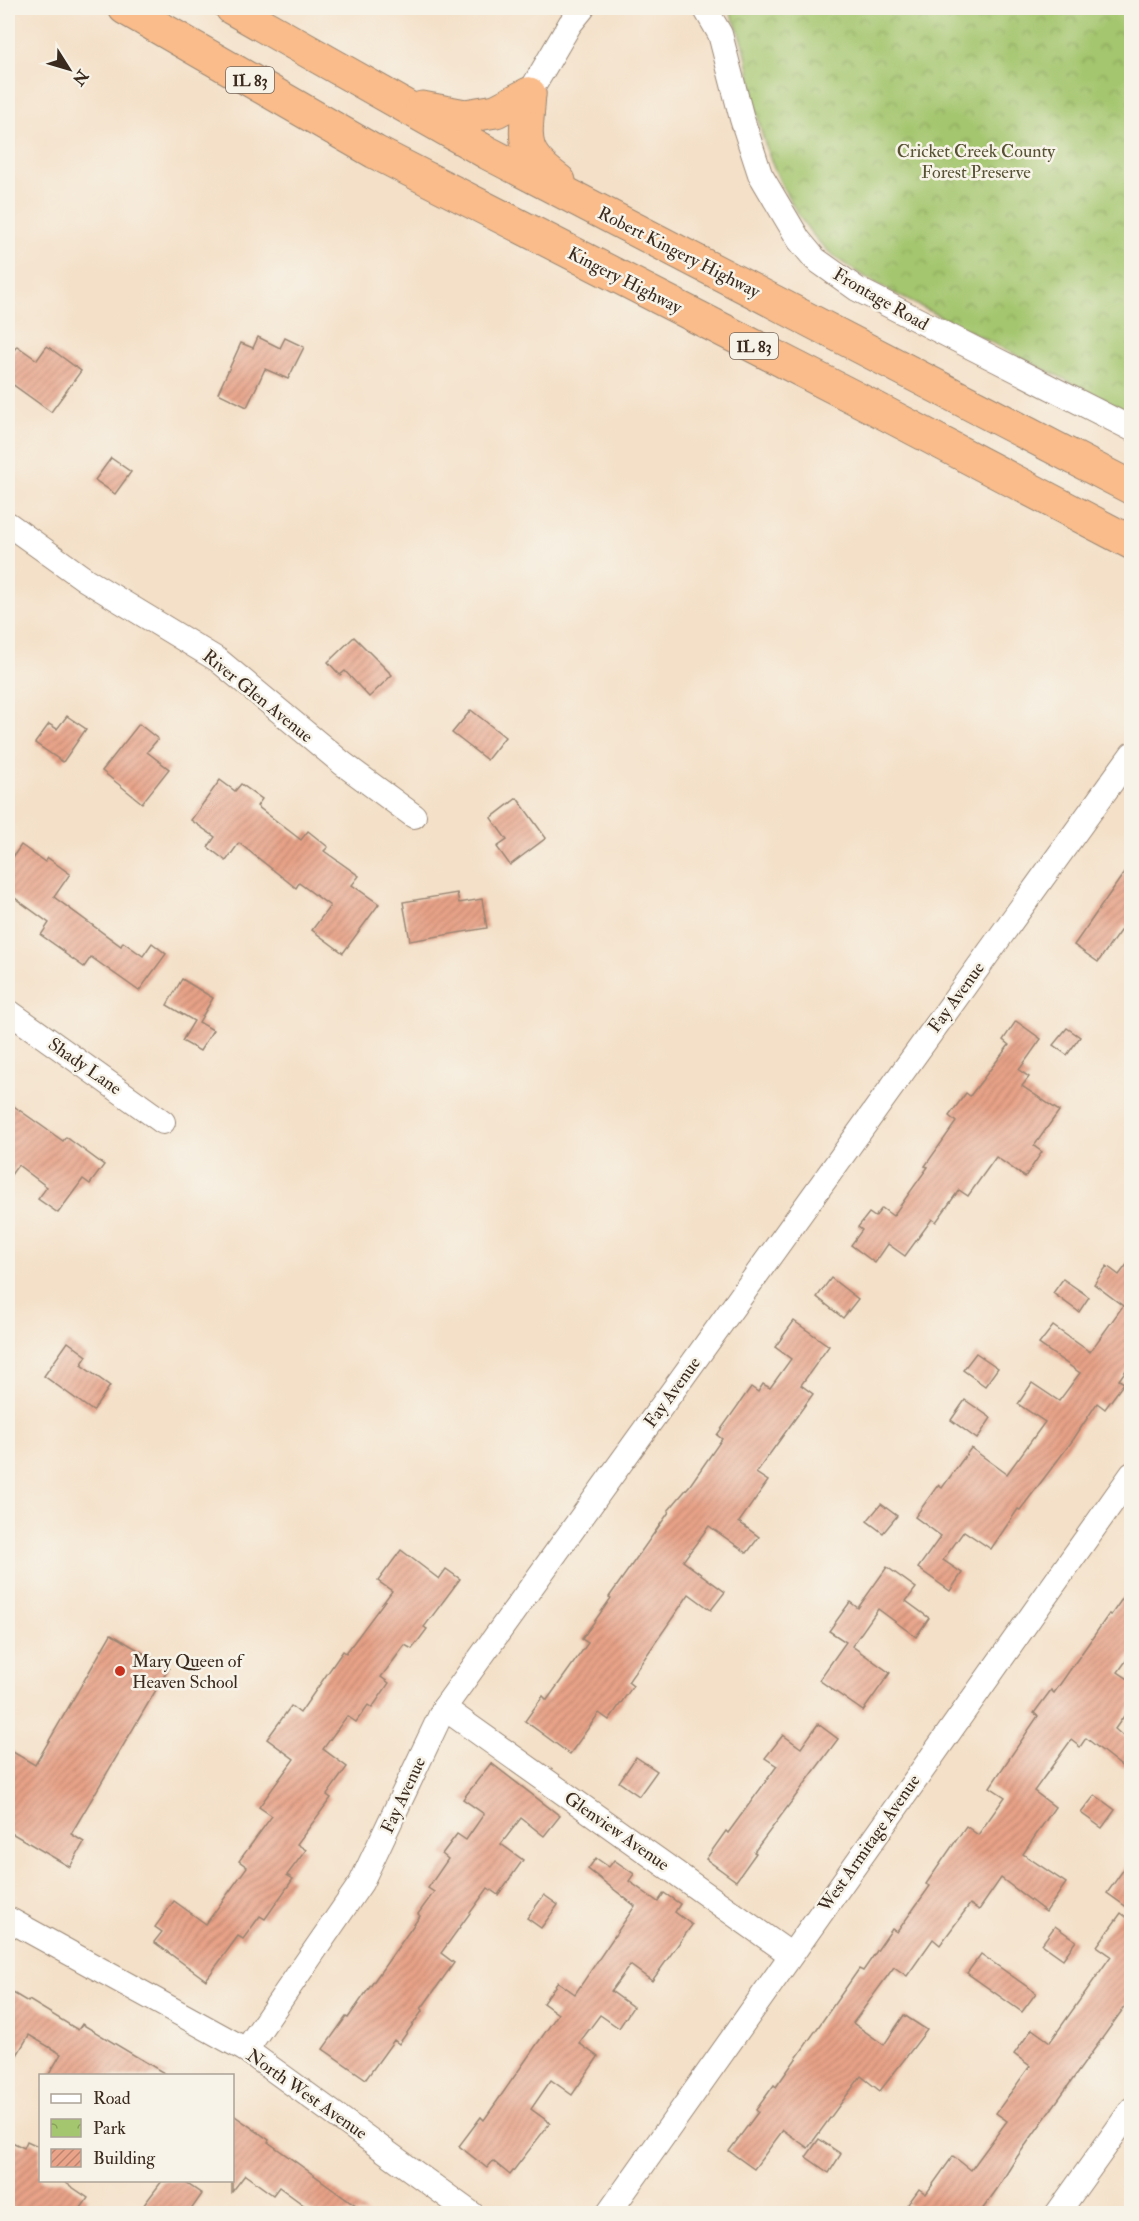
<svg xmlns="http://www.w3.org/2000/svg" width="1139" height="2221" font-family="'IM FELL Double Pica',serif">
<defs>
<pattern id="park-crowns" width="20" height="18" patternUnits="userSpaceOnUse" patternTransform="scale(1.5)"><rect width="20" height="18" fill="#a4c66e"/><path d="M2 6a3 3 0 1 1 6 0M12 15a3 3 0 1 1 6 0" fill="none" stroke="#87a15a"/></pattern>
<pattern id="building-hatch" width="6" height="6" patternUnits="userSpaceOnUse" patternTransform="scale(1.5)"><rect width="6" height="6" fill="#e8a388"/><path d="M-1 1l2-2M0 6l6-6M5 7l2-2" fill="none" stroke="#bd856f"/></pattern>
</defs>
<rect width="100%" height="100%" fill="#f7f3e8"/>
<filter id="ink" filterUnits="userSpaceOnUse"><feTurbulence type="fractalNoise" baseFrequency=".0167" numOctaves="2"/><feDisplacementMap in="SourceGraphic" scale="12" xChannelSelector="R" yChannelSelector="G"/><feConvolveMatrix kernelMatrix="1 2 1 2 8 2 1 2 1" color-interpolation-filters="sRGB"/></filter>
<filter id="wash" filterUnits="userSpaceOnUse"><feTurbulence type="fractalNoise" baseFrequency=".008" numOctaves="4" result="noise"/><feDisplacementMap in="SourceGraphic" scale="24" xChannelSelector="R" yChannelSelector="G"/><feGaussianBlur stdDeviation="1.35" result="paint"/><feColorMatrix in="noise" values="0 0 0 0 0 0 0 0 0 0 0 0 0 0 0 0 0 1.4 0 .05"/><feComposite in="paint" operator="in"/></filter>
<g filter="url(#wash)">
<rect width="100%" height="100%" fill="#f4e0c8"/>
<path fill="url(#park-crowns)" stroke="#707846" stroke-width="1.5" d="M 728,8 L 1131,8 L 1131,413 L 888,290 C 865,277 839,263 820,243 C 791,212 767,159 758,118 C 752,94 750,70 744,46 C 741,33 734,21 728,8 Z"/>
<g id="blocks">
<g fill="url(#building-hatch)">
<polygon points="258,337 280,348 285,338 304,347 288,379 265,369 247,407 218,393 241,343 253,348"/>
<polygon points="17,346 37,360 47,346 81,371 51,412 8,381 8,358"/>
<polygon points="111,458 131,472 115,494 95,480"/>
<polygon points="354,637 392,675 369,697 345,671 340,675 328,662"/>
<polygon points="471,710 505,737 487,760 452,733"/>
<polygon points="67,716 86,729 63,762 35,743 49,724 57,729"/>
<polygon points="139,724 158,739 147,752 169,769 142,803 102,771"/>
<polygon points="220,780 235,791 241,784 262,799 257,806 301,840 308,831 328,847 324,851 359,876 352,885 379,904 343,953 312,930 330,906 299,883 296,888 239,843 226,861 208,847 215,837 191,820"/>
<polygon points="517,798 546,838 510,865 497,847 507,840 491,818"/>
<polygon points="21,845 45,862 48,858 70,874 54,897 121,946 123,942 143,956 152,943 166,954 139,991 91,957 84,967 64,953 65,952 41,935 49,923 8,893 8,864"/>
<polygon points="1131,863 1131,928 1125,924 1098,962 1074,945"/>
<polygon points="457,893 459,903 482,899 487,928 410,941 403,902"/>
<polygon points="182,979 213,998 199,1022 213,1030 200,1051 182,1041 194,1021 167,1005"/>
<polygon points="1016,1021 1041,1039 1019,1070 1029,1077 1022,1086 1059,1111 1034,1146 1042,1152 1025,1177 996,1157 968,1196 959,1190 936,1222 932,1219 905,1256 888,1244 875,1263 851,1245 862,1230 858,1227 869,1213 875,1217 882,1208 893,1216 928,1167 925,1166 956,1122 949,1116 966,1093 970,1096 1009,1045 1003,1040"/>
<polygon points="1067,1028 1080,1037 1067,1055 1053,1045"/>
<polygon points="8,1102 63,1141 66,1137 104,1165 90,1184 83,1179 58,1213 38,1199 47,1187 18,1165 8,1179"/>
<polygon points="1131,1259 1131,1363 1119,1380 1124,1383 1105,1409 1097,1403 1073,1440 1020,1510 1018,1509 991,1549 964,1531 943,1560 962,1573 950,1591 918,1568 941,1536 915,1517 938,1485 942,1488 971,1448 1007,1474 1045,1422 1018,1404 1032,1383 1059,1401 1080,1373 1039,1344 1053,1326 1090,1352 1123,1306 1094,1284 1107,1266 1119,1275"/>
<polygon points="831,1278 858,1299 843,1318 817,1297"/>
<polygon points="1063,1279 1089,1297 1079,1312 1053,1293"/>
<polygon points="794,1321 829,1346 801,1385 813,1394 756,1473 768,1481 739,1522 759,1537 747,1553 709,1526 683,1561 725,1592 711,1610 689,1594 628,1682 633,1686 609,1720 599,1713 570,1754 525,1721 543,1696 547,1700 588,1643 582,1639 611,1598 609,1597 669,1512 668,1511 690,1485 722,1439 717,1435 751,1387 758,1392 763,1384 770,1388 791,1359 775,1347"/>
<polygon points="68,1342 87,1356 81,1365 110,1386 93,1411 44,1376"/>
<polygon points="976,1353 998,1368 985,1386 963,1370"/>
<polygon points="965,1400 991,1418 977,1439 951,1420"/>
<polygon points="881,1504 897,1516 883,1533 867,1521"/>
<polygon points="401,1550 439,1579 446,1569 460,1579 424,1627 427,1629 412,1649 405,1645 381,1677 389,1683 372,1708 368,1705 356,1722 347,1716 323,1749 347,1767 327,1795 331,1798 297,1844 306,1850 287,1875 293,1879 265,1919 260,1916 243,1939 238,1936 206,1980 154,1942 162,1932 155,1927 174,1901 206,1924 247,1867 239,1861 272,1816 259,1807 294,1759 267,1739 291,1706 300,1713 343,1651 346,1653 392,1591 378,1581"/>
<polygon points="887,1567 916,1588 906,1601 929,1618 916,1637 878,1609 852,1646 890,1673 863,1711 819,1680 846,1642 829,1631 850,1602 858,1608"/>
<polygon points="1131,1586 1131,1654 1118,1672 1131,1681 1131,1706 1115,1729 1131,1743 1131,1759 1124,1768 1086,1738 1080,1747 1071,1740 1034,1791 1055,1807 1023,1854 1066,1883 1046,1912 1001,1878 979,1910 970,1904 940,1945 933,1939 907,1976 894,1967 853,2023 884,2045 904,2015 927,2030 880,2091 861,2076 808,2148 783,2130 754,2169 729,2151 758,2112 756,2110 774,2085 776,2087 859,1969 863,1971 892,1929 897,1932 930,1886 926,1884 966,1826 978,1835 1005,1797 990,1787 1038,1716 1034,1713 1051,1690 1054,1693 1109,1614 1111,1615"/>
<polygon points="111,1634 169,1668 71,1834 84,1842 70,1867 8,1831 8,1749 35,1765"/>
<polygon points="818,1724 838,1739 754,1852 756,1853 736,1881 706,1859 726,1831 728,1833 777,1766 765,1758 783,1735 801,1748"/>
<polygon points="636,1757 657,1771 639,1796 619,1782"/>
<polygon points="491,1763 560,1816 544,1836 521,1818 501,1844 523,1860 498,1895 488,1888 441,1953 454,1963 421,2009 423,2010 399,2044 394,2040 366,2079 323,2049 346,2017 348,2018 420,1916 418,1914 434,1892 428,1888 448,1859 442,1854 457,1834 466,1840 484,1814 463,1799"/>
<polygon points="1095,1795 1115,1810 1102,1828 1081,1813"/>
<polygon points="596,1858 609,1867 614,1860 634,1874 629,1881 658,1902 664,1893 680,1904 675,1912 692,1925 652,1981 630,1965 611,1991 633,2007 619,2028 600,2015 579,2043 598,2057 572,2095 551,2080 531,2109 550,2123 510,2175 493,2161 487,2168 459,2146 481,2117 484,2120 558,2014 543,2003 558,1982 575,1994 635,1906 588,1869"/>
<polygon points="1131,1859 1131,1910 1107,1893"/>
<polygon points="544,1895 558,1905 541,1928 527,1918"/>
<polygon points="1121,1913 1131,1921 1131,1998 1017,2157 997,2189 979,2214 921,2214 908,2204 919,2189 926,2194 953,2156 971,2170 1007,2121 996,2113 1030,2066 1014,2054 1032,2029 1050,2042 1111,1956 1097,1946"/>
<polygon points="1055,1926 1076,1941 1063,1959 1042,1944"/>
<polygon points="981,1954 1036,1993 1022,2012 967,1973"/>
<polygon points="8,1990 28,2002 29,2000 78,2030 82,2024 169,2076 48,2076 61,2054 29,2035 8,2070"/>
<polygon points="232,2114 269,2140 268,2142 368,2214 316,2214 279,2187 273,2195 245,2175 232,2192"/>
<polygon points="819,2139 841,2154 829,2173 806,2157"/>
<polygon points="8,2140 24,2148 27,2141 40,2147 40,2181 63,2181 88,2198 77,2214 25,2214 8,2206"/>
<polygon points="162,2181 183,2181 202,2194 188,2214 137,2214"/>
</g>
</g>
</g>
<g filter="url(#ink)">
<use href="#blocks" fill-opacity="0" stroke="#988573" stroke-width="1.5"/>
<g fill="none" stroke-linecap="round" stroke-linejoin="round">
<defs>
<g id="minor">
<polyline points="705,8 720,34 742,119 760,174 799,240 815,259 857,289 1132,429"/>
<polyline points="529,94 570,24 583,8"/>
<polyline points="8,524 86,580 218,660 342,763 414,816"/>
<polyline points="8,1011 163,1122"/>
<polyline points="444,1708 790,1954"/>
<polyline points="8,1919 246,2050 472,2214"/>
<polyline points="246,2050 361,1883 444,1708 1132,754"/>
<polyline points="608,2214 1132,1474"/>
<polyline points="1057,2214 1132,2109"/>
</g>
<g id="highway">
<polyline points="125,8 375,152 873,407 1132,543"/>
<polyline points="232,8 488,153 1132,488"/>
<path d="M 529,94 C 526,141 518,151 559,181"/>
<polyline points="422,108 465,116 496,111 529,94"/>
</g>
</defs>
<use href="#minor" stroke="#988573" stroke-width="26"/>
<use href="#highway" stroke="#988573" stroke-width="35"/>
<use href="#minor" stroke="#fff" stroke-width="24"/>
<use href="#highway" stroke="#f9bc8a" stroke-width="33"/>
</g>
</g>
<circle fill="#c8321e" stroke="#f7f3e8" stroke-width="2" cx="120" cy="1671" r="6"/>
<g text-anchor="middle" stroke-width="5" stroke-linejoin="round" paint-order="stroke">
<g fill="#f7f3e8" stroke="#73665b" stroke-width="1.5">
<rect x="226" y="67" width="48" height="26" rx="4.5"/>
<rect x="730" y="333" width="48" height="26" rx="4.5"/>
</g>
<g font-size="16" font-weight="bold" fill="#3b2a1e">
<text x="250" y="86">IL 83</text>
<text x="754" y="352">IL 83</text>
</g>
<g font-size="18" fill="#555132" stroke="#f7f3e8">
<text x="976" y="157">Cricket Creek County<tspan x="976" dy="21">Forest Preserve</tspan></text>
</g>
<g font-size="18" fill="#3b2a1e" stroke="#f7f3e8">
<text transform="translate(679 252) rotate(27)" y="6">Robert Kingery Highway</text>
<text transform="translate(625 280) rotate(27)" y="6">Kingery Highway</text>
<text transform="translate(881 299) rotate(30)" y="6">Frontage Road</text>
<text transform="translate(258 696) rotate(39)" y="6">River Glen Avenue</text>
<text transform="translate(956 997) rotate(-54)" y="6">Fay Avenue</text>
<text transform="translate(85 1066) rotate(35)" y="6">Shady Lane</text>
<text transform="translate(672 1392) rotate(-54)" y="6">Fay Avenue</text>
<text transform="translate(403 1795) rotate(-65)" y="6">Fay Avenue</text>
<text transform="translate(617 1831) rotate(35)" y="6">Glenview Avenue</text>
<text transform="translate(869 1843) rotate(-55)" y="6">West Armitage Avenue</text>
<text transform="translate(307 2094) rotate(35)" y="6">North West Avenue</text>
</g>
<g font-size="18" fill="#3b2a1e" stroke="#f7f3e8" text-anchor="start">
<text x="132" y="1667">Mary Queen of<tspan x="132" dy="21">Heaven School</tspan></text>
</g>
</g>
<rect width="1139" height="2221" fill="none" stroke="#f7f3e8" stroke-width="30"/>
<rect x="39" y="2074" width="195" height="108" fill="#f7f3e8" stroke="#aca397" stroke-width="1.5"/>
<rect x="51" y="2094" width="30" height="9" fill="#ffffff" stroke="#aca397" stroke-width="1.5"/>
<text x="93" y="2104" font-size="18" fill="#3b2a1e">Road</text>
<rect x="51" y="2119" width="30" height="18" fill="url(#park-crowns)" stroke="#aca397" stroke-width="1.5"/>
<text x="93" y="2134" font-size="18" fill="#3b2a1e">Park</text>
<rect x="51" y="2149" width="30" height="18" fill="url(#building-hatch)" stroke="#aca397" stroke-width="1.5"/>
<text x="93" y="2164" font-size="18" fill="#3b2a1e">Building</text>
<g transform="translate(69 69) rotate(127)" stroke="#f7f3e8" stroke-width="4.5" paint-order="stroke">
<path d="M0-4.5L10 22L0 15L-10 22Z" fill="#3b2a1e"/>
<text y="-9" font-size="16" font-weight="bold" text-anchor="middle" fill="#3b2a1e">N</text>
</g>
</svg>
